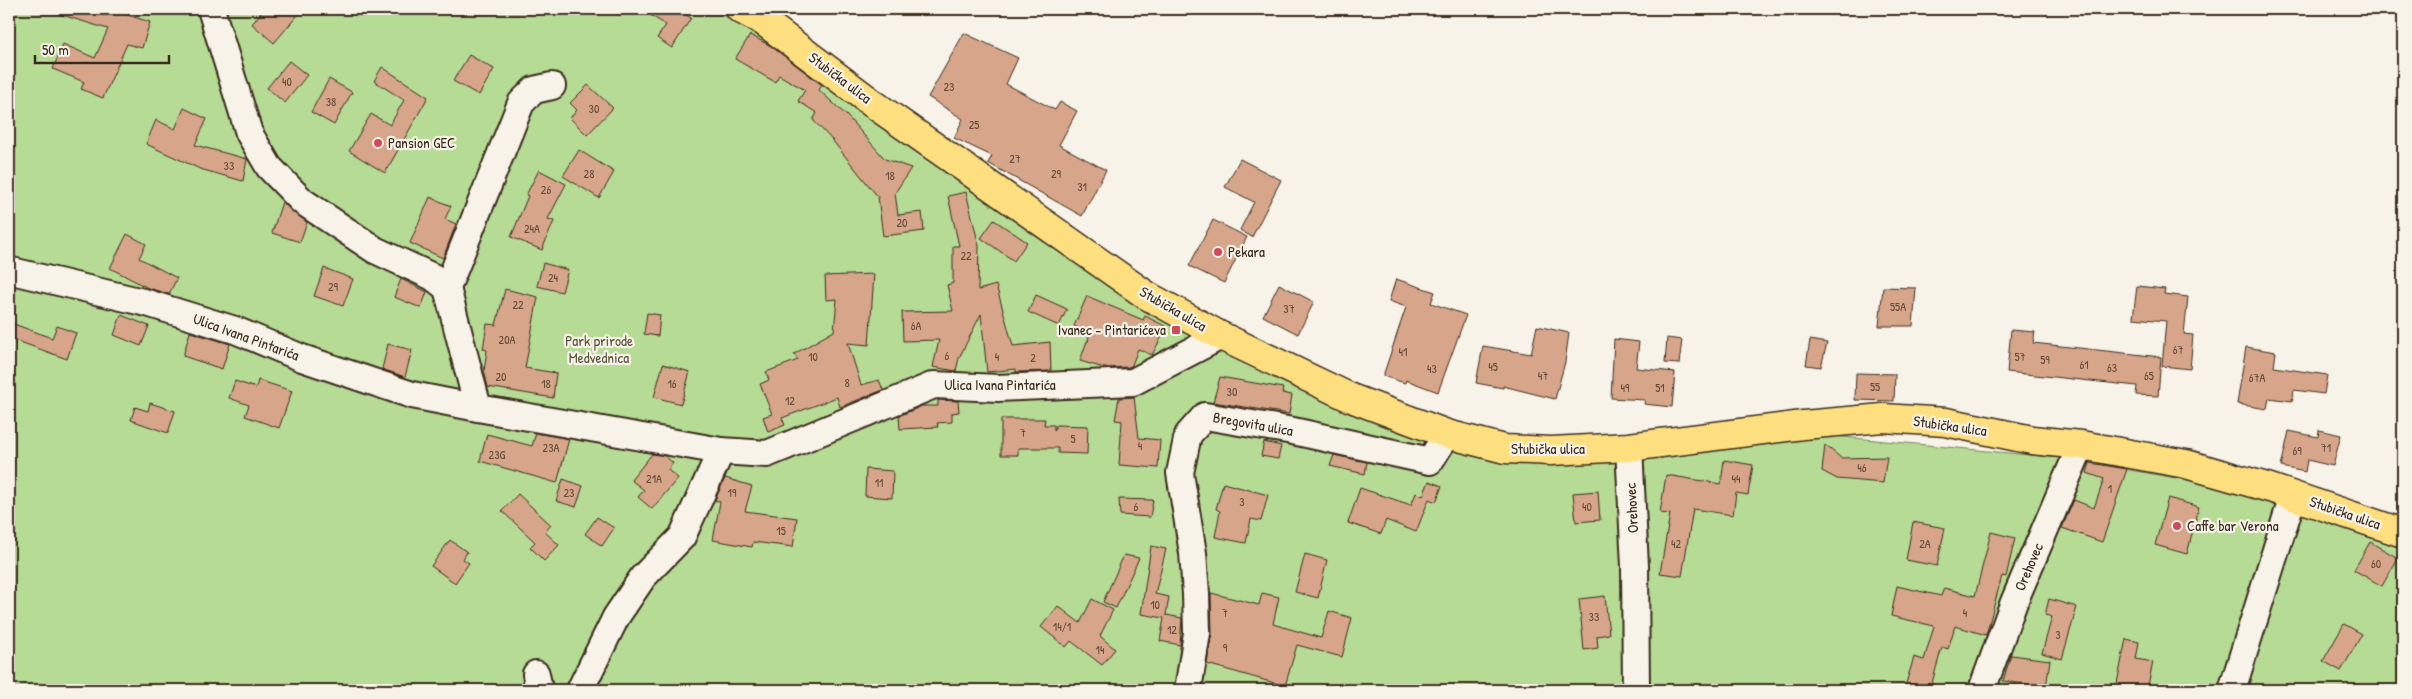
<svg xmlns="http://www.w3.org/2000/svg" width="2412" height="699" font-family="'Patrick Hand',sans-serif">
<rect width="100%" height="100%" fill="#f7f3e8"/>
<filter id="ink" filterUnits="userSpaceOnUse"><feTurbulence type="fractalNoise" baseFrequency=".02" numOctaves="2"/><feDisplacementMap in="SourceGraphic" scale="10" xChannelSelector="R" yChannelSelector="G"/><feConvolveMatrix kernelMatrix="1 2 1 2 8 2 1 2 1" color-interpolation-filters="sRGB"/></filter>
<g filter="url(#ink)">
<polygon fill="#b6db95" stroke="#78825a" points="9,9 712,9 862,93 1119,276 1351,398 1517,448 1813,434 2060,458 2228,487 2403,548 2403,690 9,690"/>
<g fill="#d7a68a" stroke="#3b2a1e">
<polygon points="52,9 108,9 150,22 142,48 127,44 103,98 81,89 84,82 53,69 63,44 95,58 108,29 52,12"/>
<polygon points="264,9 303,9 274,43 252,24"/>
<polygon points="641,9 677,9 691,18 672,48 657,38 666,25"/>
<polygon points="964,33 1018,58 1006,84 1055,110 1060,102 1077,111 1059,145 1106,170 1082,216 988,163 992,156 954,138 963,119 928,97"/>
<polygon points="750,35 771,46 822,85 819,90 847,116 885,159 911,168 895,193 898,215 922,212 924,231 883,236 878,197 832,140 813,120 817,113 798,101 805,90 779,75 775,82 735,59"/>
<polygon points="469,55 494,69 479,95 453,81"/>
<polygon points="289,61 307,75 285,103 267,88"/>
<polygon points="382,67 428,97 385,173 349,151 371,114 390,125 404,100 374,81"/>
<polygon points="329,79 352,92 334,125 311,112"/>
<polygon points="588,85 613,108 587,135 570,118 577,110 570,103"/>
<polygon points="184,108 207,119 195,145 247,159 243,181 200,169 146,144 156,120 175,129"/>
<polygon points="579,150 614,172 599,198 563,176"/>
<polygon points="1240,159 1281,180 1252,237 1240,230 1254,202 1225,187"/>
<polygon points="539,170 566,184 548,219 554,221 542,250 511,237 528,196 526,195"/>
<polygon points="966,192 979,246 978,290 996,285 1013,346 1050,342 1051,371 1016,372 1016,369 987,372 981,314 959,358 956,371 933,367 939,340 903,341 902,312 953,311 947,285 953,283 953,246 959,246 948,196"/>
<polygon points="430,197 451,206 445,219 456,224 443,258 410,243"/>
<polygon points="282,202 307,222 300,242 272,233"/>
<polygon points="994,220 1027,242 1014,261 981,238"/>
<polygon points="1213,220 1247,237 1224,283 1189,266"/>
<polygon points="127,234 146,244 139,258 177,278 169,294 148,288 110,268"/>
<polygon points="543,263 568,270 562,292 537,286"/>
<polygon points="324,268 353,279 343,306 314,296"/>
<polygon points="874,274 869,345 848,343 861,385 879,380 883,390 840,407 837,397 782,418 785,425 768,432 763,417 772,414 760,384 769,380 766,372 798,360 794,354 834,331 837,299 826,300 825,276"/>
<polygon points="401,279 427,292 421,308 394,297"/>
<polygon points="1396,279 1435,292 1431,303 1466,315 1438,392 1406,380 1405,383 1383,376 1406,307 1389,301"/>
<polygon points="1279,284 1314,302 1298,334 1263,316"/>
<polygon points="2137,286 2165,289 2164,294 2188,297 2184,334 2193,335 2190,369 2162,366 2166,321 2133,318"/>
<polygon points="1883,287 1916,288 1913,326 1879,326"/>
<polygon points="505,289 538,297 525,368 556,373 553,398 488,387 484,371 487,350 483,349 487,324 496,325"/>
<polygon points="1036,295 1067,309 1059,326 1028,312"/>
<polygon points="1087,296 1143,320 1145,316 1167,327 1152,355 1138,349 1132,365 1129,367 1104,368 1080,361 1087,341 1089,341 1088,340 1090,333 1074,326"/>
<polygon points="647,313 660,315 658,336 644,334"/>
<polygon points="121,315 149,326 141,346 114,335"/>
<polygon points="11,323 52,338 57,326 76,333 67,359 9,338"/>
<polygon points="1537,326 1569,333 1565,362 1555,399 1503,386 1503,388 1476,383 1483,346 1531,354"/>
<polygon points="2011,330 2035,332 2033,343 2161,357 2158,396 2136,395 2137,386 2007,372"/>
<polygon points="190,332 230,344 222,369 183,356"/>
<polygon points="1667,338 1682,340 1679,364 1665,363"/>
<polygon points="1614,339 1639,342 1636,368 1675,372 1672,407 1644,404 1645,400 1611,398"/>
<polygon points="1810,340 1827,343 1821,367 1806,365"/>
<polygon points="388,344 412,350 405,377 382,369"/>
<polygon points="2246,347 2276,352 2274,367 2327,375 2324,394 2294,390 2292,401 2269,398 2267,409 2237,404"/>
<polygon points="663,364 690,372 681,404 654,397"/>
<polygon points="1856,373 1895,374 1894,401 1855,400"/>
<polygon points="1220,377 1283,388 1282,393 1292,395 1289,414 1213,402"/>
<polygon points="258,380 292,391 279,428 245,416 249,405 229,398 235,381 256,388"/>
<polygon points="1134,397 1139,438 1160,440 1158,468 1119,465 1122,421 1115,420 1119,398"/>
<polygon points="938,400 958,401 959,412 952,413 952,422 937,423 938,427 900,429 899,416 922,406 938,406"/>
<polygon points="150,403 175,411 168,433 131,420 135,407 148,411"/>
<polygon points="1001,419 1045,419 1044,425 1054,425 1054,431 1056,425 1088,426 1087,454 1058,453 1058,448 1018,448 1018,455 1001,455"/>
<polygon points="2319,430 2341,435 2333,466 2307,460 2305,472 2281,467 2289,431 2318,437"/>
<polygon points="536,433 569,439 557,483 480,461 487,434 532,446"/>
<polygon points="1264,442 1281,446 1278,459 1261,456"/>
<polygon points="1825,445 1841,458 1887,457 1883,483 1837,479 1822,471"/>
<polygon points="652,454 665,456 673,463 668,470 678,478 652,509 638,497 644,490 631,480"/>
<polygon points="1334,455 1367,462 1365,474 1330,466"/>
<polygon points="1724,460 1753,465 1748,495 1736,493 1733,515 1693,509 1682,576 1660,573 1670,514 1660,513 1666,475 1721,484"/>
<polygon points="2090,463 2127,469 2102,542 2062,528 2074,500 2094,508 2104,479 2087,473"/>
<polygon points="866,469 893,471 892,498 865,496"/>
<polygon points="725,478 752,486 745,511 797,518 793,547 753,542 752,547 713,540 720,502 715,500"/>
<polygon points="563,479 583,486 576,507 556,501"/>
<polygon points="1429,481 1442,486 1436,502 1429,499 1416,532 1386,520 1381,534 1348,523 1360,488 1411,505 1416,493 1423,496"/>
<polygon points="1223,483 1268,495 1261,521 1251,519 1246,543 1215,537 1220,511 1216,509"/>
<polygon points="1598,491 1600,520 1576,522 1573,493"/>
<polygon points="518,494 551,525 545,532 559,545 544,561 530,547 535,542 502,511"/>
<polygon points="2168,498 2199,507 2187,554 2155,545"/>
<polygon points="1119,499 1153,500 1150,517 1120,515"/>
<polygon points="597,517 614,528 602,546 585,534"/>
<polygon points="1913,522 1945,528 1937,566 1906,560"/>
<polygon points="1991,532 2015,538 2006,577 2002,576 1986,635 1955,626 1948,649 1942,647 1930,690 1904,690 1914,657 1924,660 1934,626 1891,616 1897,586 1941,596 1944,588 1975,596"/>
<polygon points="450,540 467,552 463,559 469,563 455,583 431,566"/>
<polygon points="2370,542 2398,558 2382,586 2354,570"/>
<polygon points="1151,546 1166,549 1155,594 1169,597 1166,615 1182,618 1180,645 1160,641 1164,618 1141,614"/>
<polygon points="1305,554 1327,560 1318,598 1295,592"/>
<polygon points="1124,555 1139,558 1116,608 1103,602"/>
<polygon points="1211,593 1259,605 1262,593 1279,597 1273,624 1321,638 1329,611 1352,618 1342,657 1297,645 1285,686 1207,664 1212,633"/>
<polygon points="1605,596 1609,634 1597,636 1598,648 1584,650 1579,599"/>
<polygon points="1092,599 1113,610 1100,636 1115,649 1102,665 1071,641 1066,647 1041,627 1058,606 1080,623"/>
<polygon points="2049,599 2077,607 2062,659 2042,653 2052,617 2045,615"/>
<polygon points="2344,624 2362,634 2341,671 2323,661"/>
<polygon points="2126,639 2139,642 2136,659 2153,662 2147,690 2116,688"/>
<polygon points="2011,655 2050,660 2046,687 2003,681"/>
</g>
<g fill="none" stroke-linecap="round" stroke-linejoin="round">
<defs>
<g id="minor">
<polyline points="211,9 249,133 269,167 302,201 375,250 433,277 447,288 478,408"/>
<polyline points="12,271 147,303 235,330 302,358 412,395 478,408 721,451 767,454 934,385 998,388 1133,382 1221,336"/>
<polyline points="447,288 521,103 534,90 552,86"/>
<polyline points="1629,447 1635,566 1636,690"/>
<polyline points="536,674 539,690"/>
<polyline points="580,690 616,617 643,577 682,537 721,451"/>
<polyline points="1188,690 1197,633 1196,594 1193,553 1180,473 1188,435 1205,416 1293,431 1430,461 1447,434"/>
<polyline points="1982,690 2014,602 2081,445"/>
<polyline points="2232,690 2293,496"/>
</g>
<polyline id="major" points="740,9 763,21 872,103 1146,295 1221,336 1351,398 1447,434 1505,449 1551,451 1629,447 1803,425 1883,418 1946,422 2032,440 2081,445 2186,464 2270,488 2403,533"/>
</defs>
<use href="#minor" stroke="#3b2a1e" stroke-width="30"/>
<use href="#major" stroke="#3b2a1e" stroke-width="31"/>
<use href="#minor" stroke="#f7f3e8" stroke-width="26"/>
<use href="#major" stroke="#fedf80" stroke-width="28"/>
</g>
</g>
<g fill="#d1495b" stroke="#f7f3e8" stroke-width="2">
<circle cx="378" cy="143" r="5"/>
<circle cx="1218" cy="252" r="5"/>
<rect x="1171" y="325" width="10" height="10" rx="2.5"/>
<circle cx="2177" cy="526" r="5"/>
</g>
<g text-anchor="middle" stroke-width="4.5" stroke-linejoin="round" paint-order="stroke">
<g font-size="12" fill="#624939">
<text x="287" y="86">40</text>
<text x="949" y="91">23</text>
<text x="331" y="106">38</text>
<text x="594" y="113">30</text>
<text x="974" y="129">25</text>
<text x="1015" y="163">27</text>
<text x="229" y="170">33</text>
<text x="589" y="178">28</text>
<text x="1056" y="178">29</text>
<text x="890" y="180">18</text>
<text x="1082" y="191">31</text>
<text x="546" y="194">26</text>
<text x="902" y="227">20</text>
<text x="532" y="233">24A</text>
<text x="966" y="260">22</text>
<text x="553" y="282">24</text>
<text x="333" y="291">29</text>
<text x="518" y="309">22</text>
<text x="1898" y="311">55A</text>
<text x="1289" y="313">37</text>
<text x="916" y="330">6A</text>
<text x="507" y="344">20A</text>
<text x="2178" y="354">67</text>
<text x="1403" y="356">41</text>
<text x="947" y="360">6</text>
<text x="813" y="361">10</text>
<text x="997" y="361">4</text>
<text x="2020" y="361">57</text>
<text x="1033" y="362">2</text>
<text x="2045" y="364">59</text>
<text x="2084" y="369">61</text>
<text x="1493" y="371">45</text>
<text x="2112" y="372">63</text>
<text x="1432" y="373">43</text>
<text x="1543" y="380">47</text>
<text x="2149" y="380">65</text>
<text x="501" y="381">20</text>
<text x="2257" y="382">67A</text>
<text x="847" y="387">8</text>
<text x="546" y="388">18</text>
<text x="672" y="388">16</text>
<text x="1875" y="391">55</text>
<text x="1625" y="392">49</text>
<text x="1660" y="392">51</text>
<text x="1232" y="396">30</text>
<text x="790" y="405">12</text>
<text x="1023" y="437">7</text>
<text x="1073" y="443">5</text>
<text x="1140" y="450">4</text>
<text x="551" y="452">23A</text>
<text x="2326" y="452">71</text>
<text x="2297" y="455">69</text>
<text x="497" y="459">23G</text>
<text x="1862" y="472">46</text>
<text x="654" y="483">21A</text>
<text x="1736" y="483">44</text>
<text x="879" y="487">11</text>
<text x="2110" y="493">1</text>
<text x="569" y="497">23</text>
<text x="732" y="497">19</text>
<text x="1242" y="506">3</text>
<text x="1136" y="511">6</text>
<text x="1587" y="511">40</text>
<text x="781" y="535">15</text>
<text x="1676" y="548">42</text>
<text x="1925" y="548">2A</text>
<text x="2376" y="568">60</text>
<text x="1155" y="609">10</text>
<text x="1225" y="617">7</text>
<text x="1965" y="617">4</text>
<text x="1594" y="621">33</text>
<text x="1062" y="631">14/1</text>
<text x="1172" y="634">12</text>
<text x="2058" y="639">3</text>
<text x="1225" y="652">9</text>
<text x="1100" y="654">14</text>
</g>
<g font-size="15" fill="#3b2a1e" stroke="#f7f3e8">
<text transform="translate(840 78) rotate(37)" y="5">Stubička ulica</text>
<text transform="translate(1173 309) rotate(30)" y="5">Stubička ulica</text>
<text transform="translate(246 337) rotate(20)" y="5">Ulica Ivana Pintarića</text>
<text x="1000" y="390">Ulica Ivana Pintarića</text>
<text transform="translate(1253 424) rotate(10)" y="5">Bregovita ulica</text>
<text transform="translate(1950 426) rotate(8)" y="5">Stubička ulica</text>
<text x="1548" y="454">Stubička ulica</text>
<text transform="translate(1632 508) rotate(-93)" y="5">Orehovec</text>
<text transform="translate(2345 513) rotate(19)" y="5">Stubička ulica</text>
<text transform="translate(2029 567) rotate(-67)" y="5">Orehovec</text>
</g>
<g font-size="15" fill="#3b2a1e" stroke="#f7f3e8" text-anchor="start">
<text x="388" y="148">Pansion GEC</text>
<text x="1228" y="257">Pekara</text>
<text x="1166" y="335" text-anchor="end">Ivanec - Pintarićeva</text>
<text x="2187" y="531">Caffe bar Verona</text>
</g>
<g font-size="15" fill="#5a563c" stroke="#f7f3e8">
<text x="599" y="346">Park prirode<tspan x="599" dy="17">Medvednica</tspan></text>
</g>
</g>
<rect width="2412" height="699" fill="none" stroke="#f7f3e8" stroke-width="30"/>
<rect x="15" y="15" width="2382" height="669" fill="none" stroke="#3b2a1e" stroke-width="2" filter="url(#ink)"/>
<path d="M35 55v8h134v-8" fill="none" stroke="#3b2a1e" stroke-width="2.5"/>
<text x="42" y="55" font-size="15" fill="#3b2a1e" stroke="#f7f3e8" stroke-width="4" paint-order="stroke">50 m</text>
</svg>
